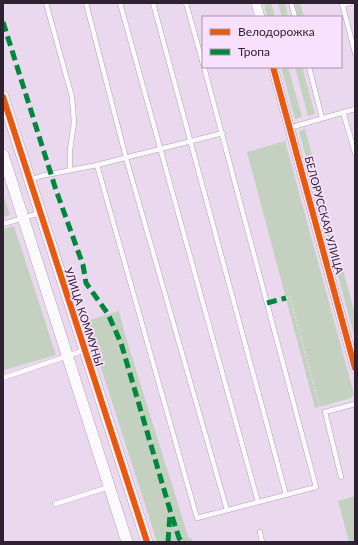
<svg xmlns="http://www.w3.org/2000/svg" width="358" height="545" font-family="Lato,sans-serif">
<rect width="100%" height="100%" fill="#ead9ee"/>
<g fill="#c4d1c0">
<polygon points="264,3 271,3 275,17 267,17"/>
<polygon points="278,3 285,3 288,17 282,17"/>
<polygon points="294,3 300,3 304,17 298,17"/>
<polygon points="281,67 288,67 302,117 295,119"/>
<polygon points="295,67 302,67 315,114 308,116"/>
<polygon points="305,129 355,314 355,339 299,131"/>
<polygon points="285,141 354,394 351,398 315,408 247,152"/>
<polygon points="3,194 10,215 3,217"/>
<polygon points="14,226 56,355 4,370 3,367 3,229"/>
<polygon points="119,311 126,338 189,539 192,538 193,542 157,542 86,321"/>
<polygon points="355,496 355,542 349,542 338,501"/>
</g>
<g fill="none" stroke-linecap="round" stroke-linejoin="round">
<defs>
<g id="service">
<polyline points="46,3 72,97 74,122 70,150 70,170"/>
<polyline points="86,3 126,158 227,510"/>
<polyline points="120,3 258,502"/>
<polyline points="153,3 286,495"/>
<polyline points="186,3 203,64"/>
<polyline points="291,3 295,17"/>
<polyline points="342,3 355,53"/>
<polyline points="342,5 350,3"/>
<polyline points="309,67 322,118"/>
<polyline points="343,112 355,153"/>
<polyline points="289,128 355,109"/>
<polyline points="97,165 197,518 316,487 204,67"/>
<polyline points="30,180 41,176 97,165 223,133"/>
<polyline points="3,224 40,213"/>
<polyline points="3,378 85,350"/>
<polyline points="341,477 325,412 355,404"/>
<polyline points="55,504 109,487"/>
<polyline points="260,532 262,542"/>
</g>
<g id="minor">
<polyline points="256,3 260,17"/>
<polyline points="273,67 355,368"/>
</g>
<g id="tertiary">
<polyline points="3,97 147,542"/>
<polyline points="3,155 127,542"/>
</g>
</defs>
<use href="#service" stroke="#afa3b2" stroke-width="5.5"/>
<use href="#minor" stroke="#afa3b2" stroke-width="10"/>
<use href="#tertiary" stroke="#afa3b2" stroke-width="12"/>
<polyline stroke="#dcd7de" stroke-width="2" stroke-dasharray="2 2" stroke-linecap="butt" points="286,298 290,297 320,408"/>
<use href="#service" stroke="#fcf9fc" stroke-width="4.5"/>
<use href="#minor" stroke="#fcf9fc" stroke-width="9"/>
<use href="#tertiary" stroke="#fcf9fc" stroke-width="11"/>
<g stroke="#00873e" stroke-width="5" stroke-dasharray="10 5" stroke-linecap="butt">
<polyline points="3,22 56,190 83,265 86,283 108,314 121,343 170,510 179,538 182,542"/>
<polyline points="267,303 286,298"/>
<polyline points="168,542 170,514"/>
</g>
<defs>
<g id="cycleway">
<polyline points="273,67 355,368"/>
<polyline points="3,97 147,542"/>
</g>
</defs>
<use href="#cycleway" stroke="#f9e0fe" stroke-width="8"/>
<use href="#cycleway" stroke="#e8590c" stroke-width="6"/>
</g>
<g text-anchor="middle" stroke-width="3.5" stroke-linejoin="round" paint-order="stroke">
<g font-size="11" fill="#2e2230" stroke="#f9e0fe">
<text transform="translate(324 215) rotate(75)" y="4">БЕЛОРУССКАЯ УЛИЦА</text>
<text transform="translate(84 317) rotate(72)" y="4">УЛИЦА КОММУНЫ</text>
</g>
</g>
<rect width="358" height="545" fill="none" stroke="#2e2230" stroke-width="8"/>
<rect x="202" y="16" width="140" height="52" fill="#f9e0fe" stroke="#a894ac"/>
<rect x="210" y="29" width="20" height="6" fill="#e8590c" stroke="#a894ac"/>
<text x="238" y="36" font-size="12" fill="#2e2230">Велодорожка</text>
<rect x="210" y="49" width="20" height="6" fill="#00873e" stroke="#a894ac"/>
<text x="238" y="56" font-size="12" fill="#2e2230">Тропа</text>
</svg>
